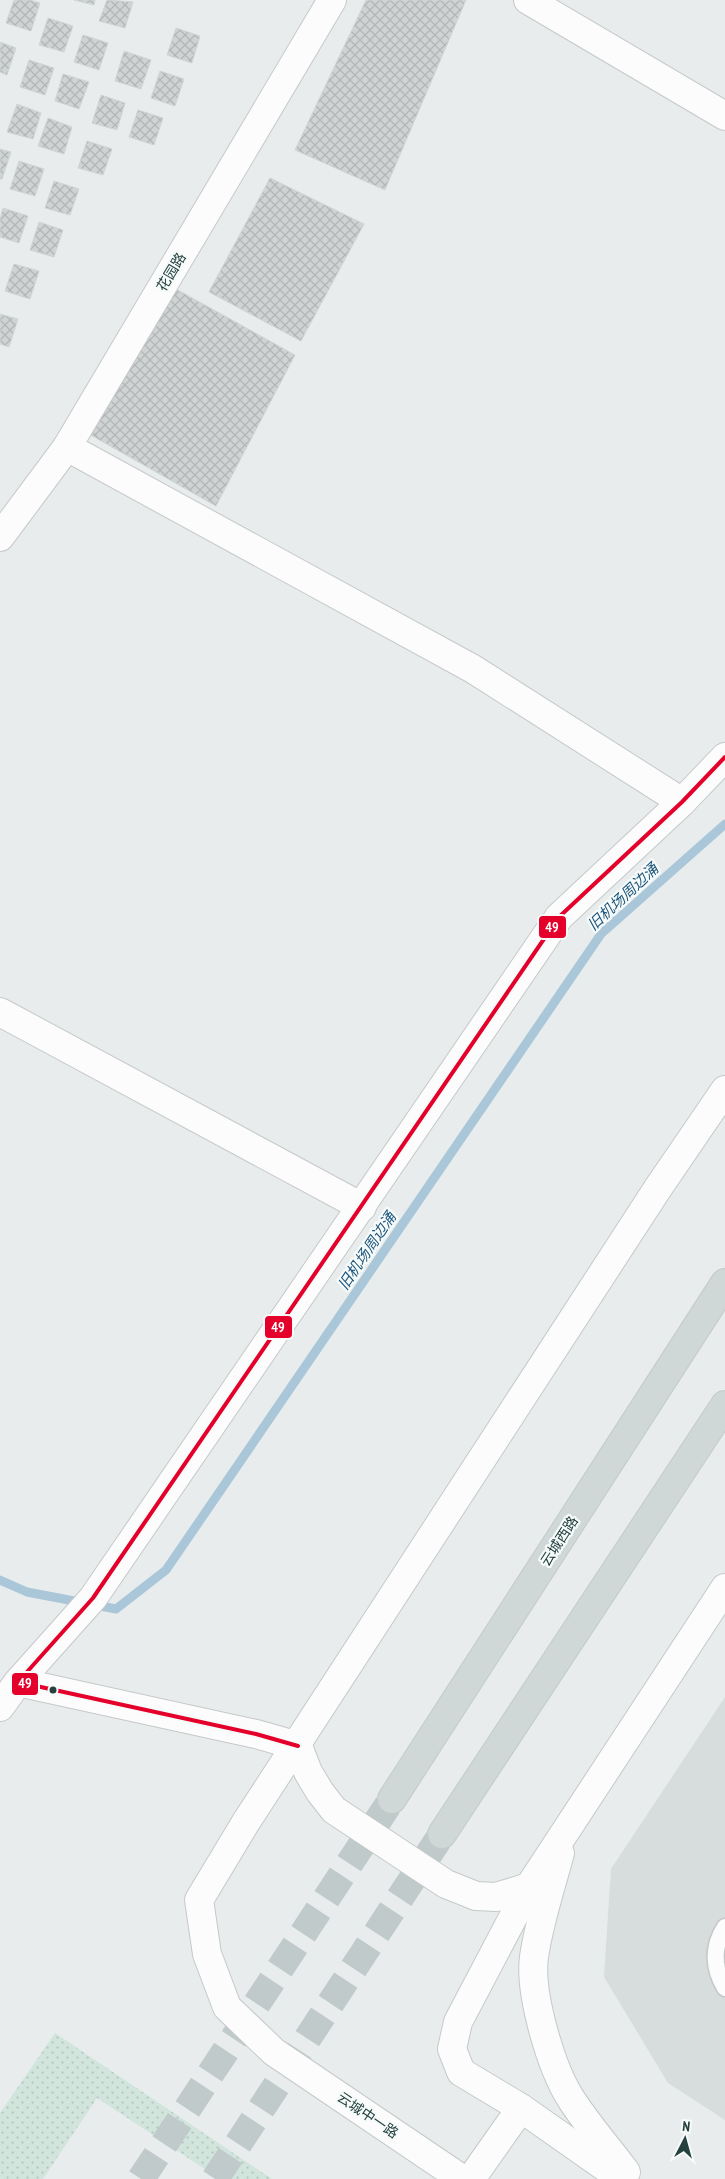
<svg xmlns="http://www.w3.org/2000/svg" width="725" height="2179" font-family="'PT Sans Narrow','Noto Sans SC',sans-serif">
<defs>
<pattern id="grass-dots" width="8" height="8" patternUnits="userSpaceOnUse" patternTransform="scale(1.25)"><rect width="8" height="8" fill="#d1e5dd"/><path d="M2 2h.1M6 6h.1" fill="none" stroke="#b3c6bf" stroke-width="1.8" stroke-linecap="round"/></pattern>
<pattern id="building-cross-hatch" width="8" height="8" patternUnits="userSpaceOnUse" patternTransform="scale(1.25)"><rect width="8" height="8" fill="#cfd3d3"/><path d="M0 0l8 8M0 8l8-8" fill="none" stroke="#b2b6b6"/></pattern>
</defs>
<rect width="100%" height="100%" fill="#e8ecec"/>
<polygon fill="#d6dddc" points="725,1697 725,2120 668,2083 604,1977 611,1869"/>
<polygon fill="url(#grass-dots)" points="55,2033 272,2179 220,2179 97,2098 43,2179 0,2179 0,2113"/>
<g fill="none" stroke-linecap="round" stroke-linejoin="round">
<polyline stroke="#aac7da" stroke-width="9" points="0,1580 27,1592 116,1609 166,1570 601,934 725,824"/>
</g>
<g fill="url(#building-cross-hatch)" stroke="#d0d5d5">
<polygon points="14,0 30,0 40,3 31,31 6,23"/>
<polygon points="74,0 95,0 94,5"/>
<polygon points="107,0 133,2 125,28 99,21"/>
<polygon points="366,0 466,0 385,190 295,150"/>
<polygon points="48,18 73,26 64,52 39,45"/>
<polygon points="176,28 200,36 192,63 167,55"/>
<polygon points="83,35 108,43 99,70 74,62"/>
<polygon points="0,42 16,48 7,75 0,72"/>
<polygon points="124,51 151,60 141,89 115,81"/>
<polygon points="29,60 54,68 45,95 20,87"/>
<polygon points="160,71 184,79 175,106 151,98"/>
<polygon points="63,74 89,82 79,109 55,101"/>
<polygon points="101,95 125,103 117,130 92,123"/>
<polygon points="17,104 41,113 33,139 7,132"/>
<polygon points="138,110 163,118 154,145 129,137"/>
<polygon points="48,118 72,127 64,154 38,146"/>
<polygon points="87,141 112,149 103,175 78,168"/>
<polygon points="0,149 11,152 2,179 0,179"/>
<polygon points="19,161 44,169 35,196 10,189"/>
<polygon points="270,178 364,224 301,341 209,292"/>
<polygon points="54,181 79,189 70,215 45,208"/>
<polygon points="3,208 28,216 19,243 0,237 0,219"/>
<polygon points="39,222 63,230 54,257 30,250"/>
<polygon points="14,264 39,271 30,299 5,291"/>
<polygon points="176,289 295,355 216,506 89,434"/>
<polygon points="0,314 18,319 9,347 0,344"/>
</g>
<g fill="none" stroke-linecap="round" stroke-linejoin="round">
<g stroke="#c1caca" stroke-width="28" stroke-dasharray="28 14" stroke-linecap="butt">
<polyline points="141,2179 392,1799"/>
<polyline points="215,2179 442,1834"/>
</g>
<defs>
<path id="lane" d="M 725,1927 C 712,1947 713,1968 725,1988"/>
<g id="street">
<polyline points="528,0 725,116"/>
<polyline points="67,447 473,669 682,802"/>
<polyline points="0,537 67,447 332,0"/>
<polyline points="0,1012 362,1207"/>
<polyline points="0,1707 18,1682"/>
<polyline points="298,1746 256,1734 18,1682 93,1598 559,917 682,802 725,757"/>
</g>
<g id="secondary">
<polyline points="298,1746 308,1772 320,1792 334,1810 446,1884 476,1896 496,1897 529,1887"/>
<path d="M 560,1853 C 551,1887 539,1922 534,1957 C 529,1993 551,2068 571,2099 C 587,2124 608,2148 626,2172"/>
<polyline points="462,2179 274,2052 227,2007 207,1954 199,1900 246,1822 658,1188 725,1090"/>
<polyline points="471,2179 521,2108"/>
<polyline points="622,2179 521,2108 461,2072 452,2049 458,2022 529,1887 725,1588"/>
</g>
<g id="primary">
<polyline points="392,1799 725,1283"/>
<polyline points="442,1834 725,1405"/>
</g>
</defs>
<use href="#lane" stroke="#c5c9c9" stroke-width="19"/>
<use href="#street" stroke="#c5c9c9" stroke-width="30"/>
<use href="#secondary" stroke="#c3cac9" stroke-width="30"/>
<use href="#primary" stroke="#c3cbca" stroke-width="30"/>
<use href="#lane" stroke="#fcfcfc" stroke-width="16"/>
<use href="#street" stroke="#fcfcfc" stroke-width="28"/>
<use href="#secondary" stroke="#fcfcfc" stroke-width="28"/>
<use href="#primary" stroke="#cfd7d7" stroke-width="28"/>
<defs>
<polyline id="bus-1" points="298,1746 256,1734 18,1682 93,1598 559,917 682,802 725,757"/>
</defs>
<use href="#bus-1" stroke="#f6fbfa" stroke-width="8"/>
<use href="#bus-1" stroke="#e4002b" stroke-width="4"/>
</g>
<circle fill="#244140" stroke="#f6fbfa" stroke-width="2" cx="53" cy="1690" r="4.5"/>
<g text-anchor="middle" stroke-width="4.5" stroke-linejoin="round" paint-order="stroke">
<g font-size="14" fill="#244140" stroke="#f6fbfa">
<text transform="translate(171 272) rotate(-59)" y="5">花园路</text>
<text transform="translate(559 1541) rotate(-57)" y="5">云城西路</text>
<text transform="translate(368 2115) rotate(34)" y="5">云城中一路</text>
</g>
<g font-size="15" font-style="italic" fill="#1e567d" stroke="#f6fbfa">
<text transform="translate(623 897) rotate(-43)" y="5">旧机场周边涌</text>
<text transform="translate(367 1251) rotate(-56)" y="5">旧机场周边涌</text>
</g>
</g>
<g stroke="#f6fbfa" stroke-width="2">
<rect x="538" y="915" width="29" height="24" rx="5" fill="#e4002b"/>
<rect x="264" y="1315" width="29" height="24" rx="5" fill="#e4002b"/>
<rect x="11" y="1672" width="28" height="24" rx="5" fill="#e4002b"/>
</g>
<g font-size="14" text-anchor="middle" font-weight="bold" fill="#fff">
<text x="552" y="932">49</text>
<text x="278" y="1332">49</text>
<text x="25" y="1688">49</text>
</g>
<g transform="translate(685 2139) rotate(6)" stroke="#f6fbfa" stroke-width="4" paint-order="stroke">
<path d="M0-4L9 19L0 12L-9 19Z" fill="#244140"/>
<text y="-8" font-size="14" font-weight="bold" text-anchor="middle" fill="#244140">N</text>
</g>
</svg>
